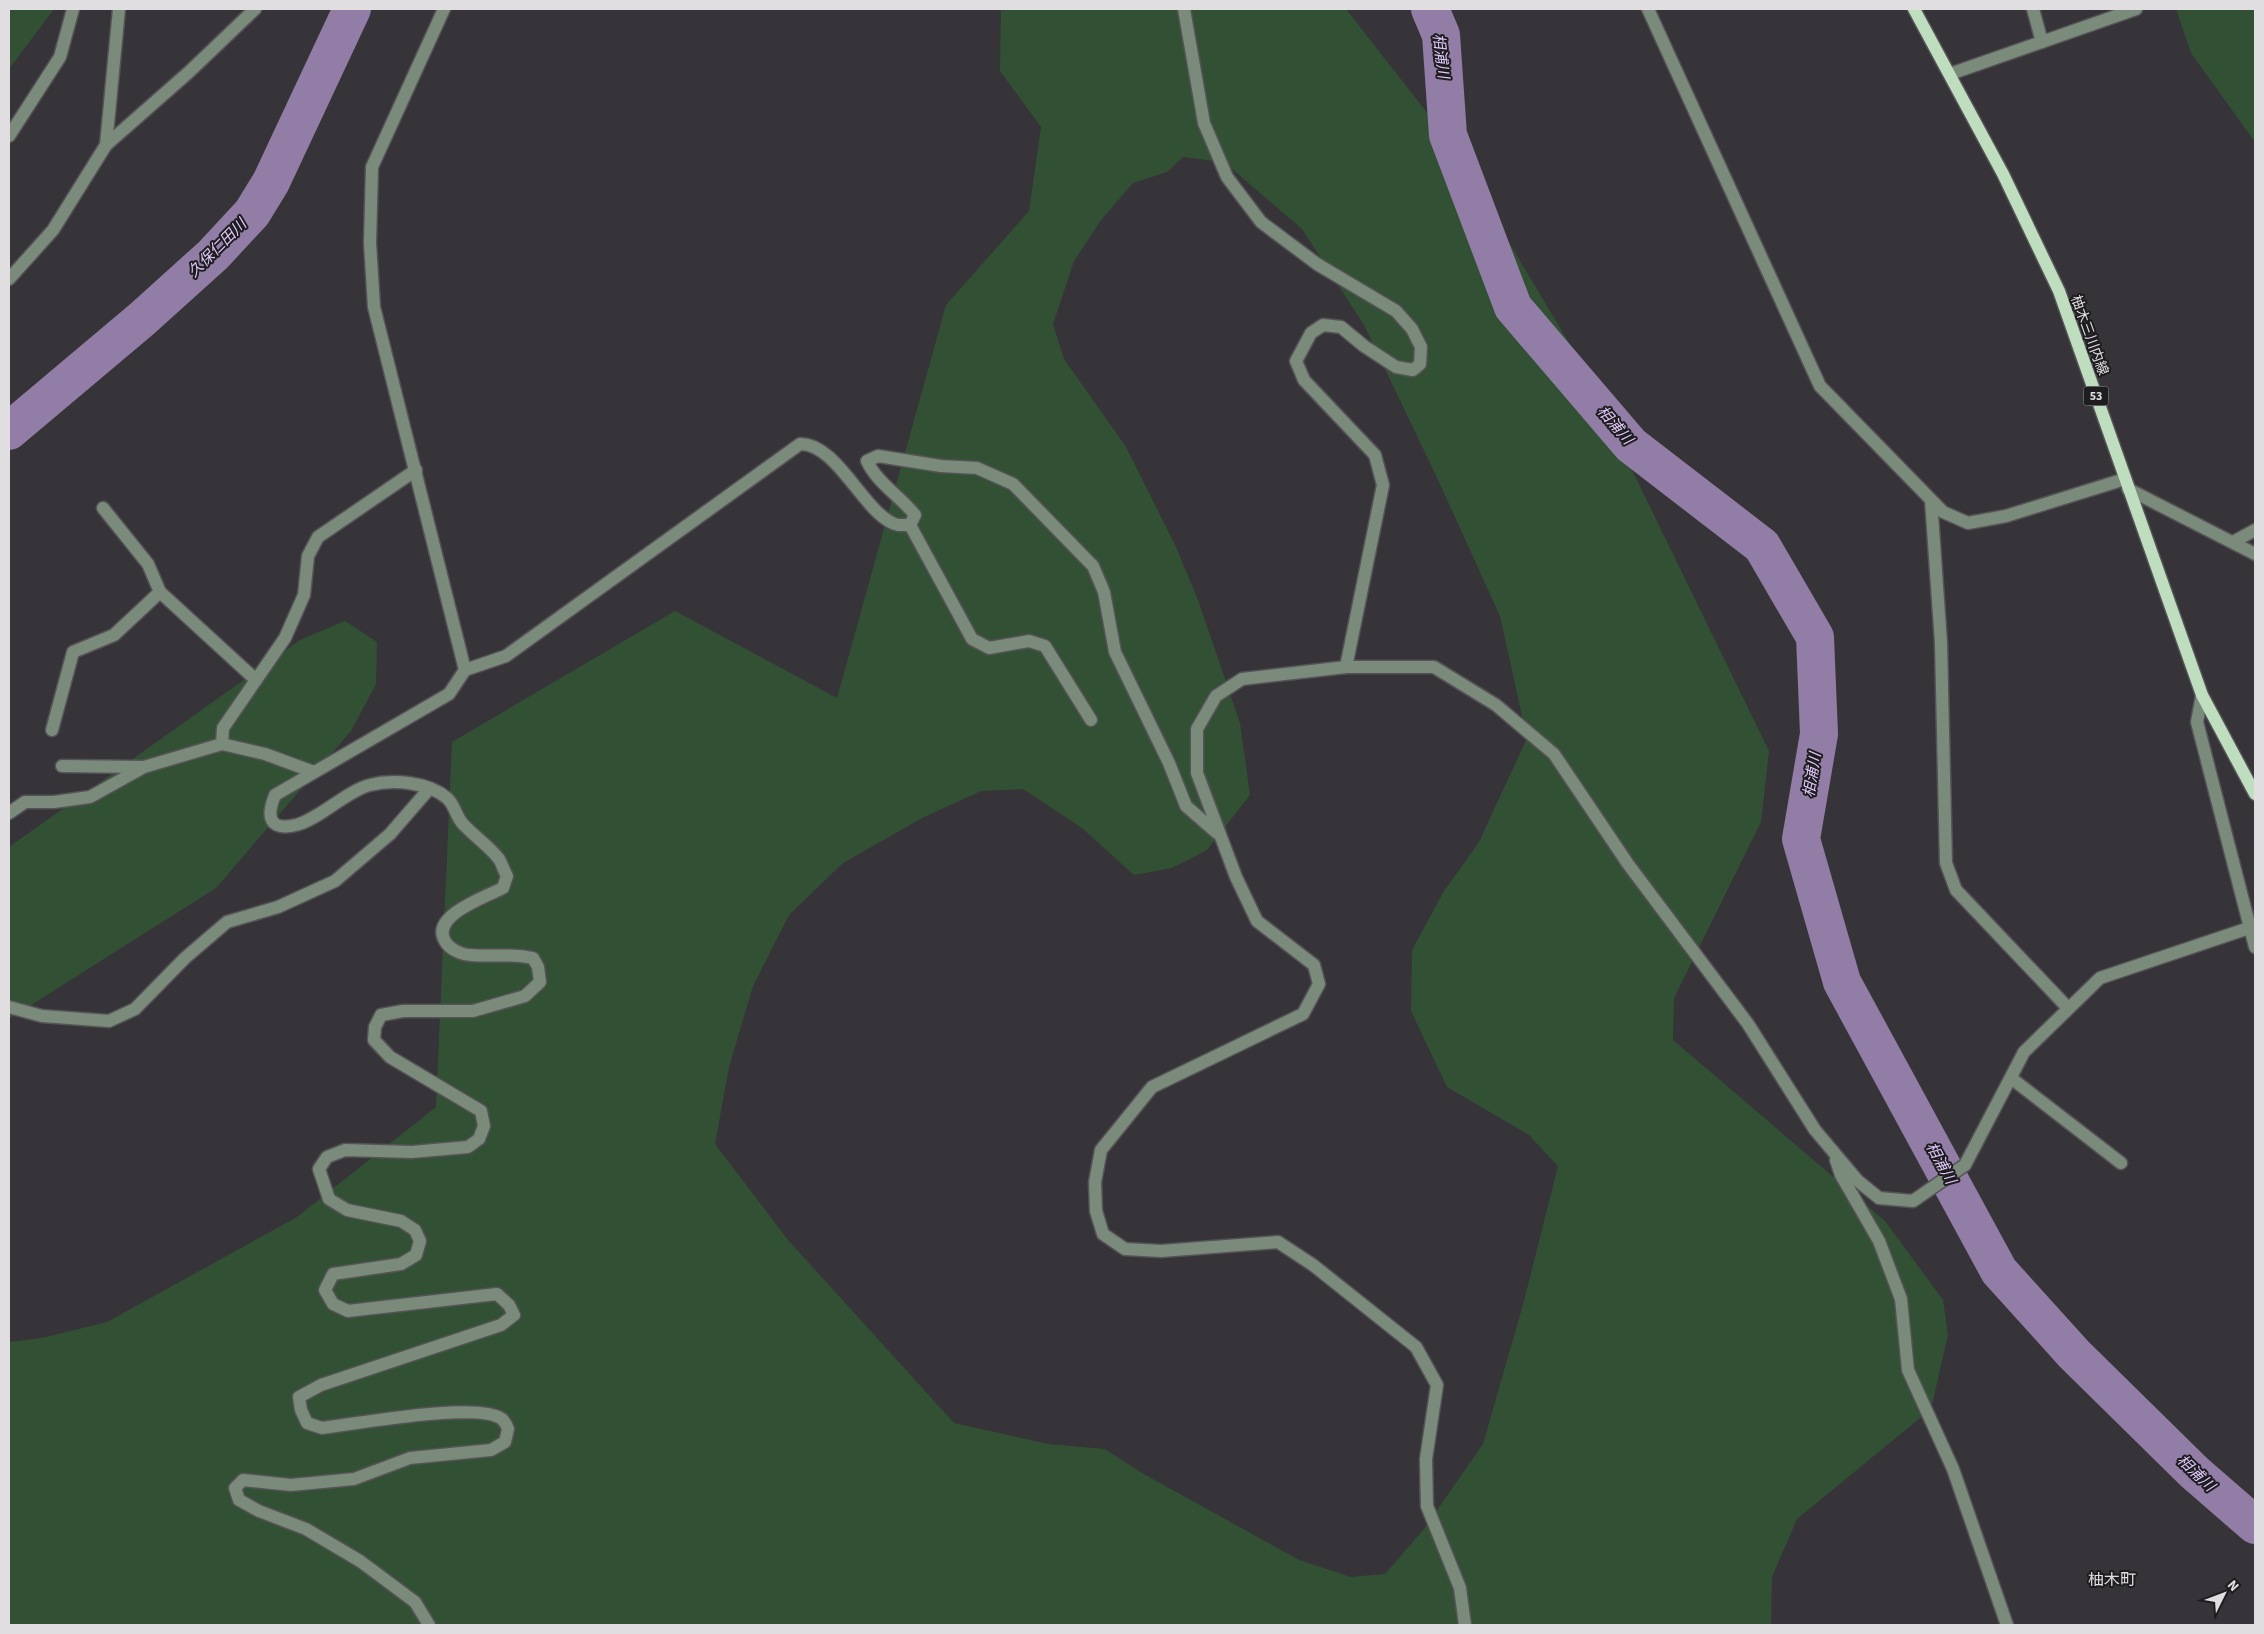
<svg xmlns="http://www.w3.org/2000/svg" width="2264" height="1634" font-family="'Source Sans 3','Noto Sans JP',sans-serif">
<rect width="100%" height="100%" fill="#363438"/>
<g fill="#325134" fill-rule="evenodd">
<polygon points="9,9 54,9 9,69"/>
<path d="M 1001,9 L 1346,9 L 1446,137 L 1574,351 L 1769,751 L 1761,822 L 1674,998 L 1673,1040 L 1885,1221 L 1943,1300 L 1948,1335 L 1931,1409 L 1797,1519 L 1772,1577 L 1771,1625 L 9,1625 L 9,1342 L 42,1338 L 107,1322 L 297,1217 L 436,1107 L 452,742 L 675,611 L 837,698 L 946,305 L 1029,211 L 1041,127 L 1000,71 ZM 1183,157 L 1224,162 L 1302,229 L 1364,325 L 1439,482 L 1500,616 L 1527,738 L 1479,842 L 1444,891 L 1412,950 L 1411,1011 L 1447,1087 L 1529,1135 L 1558,1166 L 1524,1301 L 1483,1444 L 1424,1529 L 1385,1574 L 1351,1577 L 1299,1560 L 1142,1473 L 1105,1449 L 1048,1444 L 954,1423 L 788,1240 L 715,1144 L 729,1067 L 753,986 L 789,915 L 843,863 L 924,817 L 981,791 L 1023,789 L 1082,828 L 1134,875 L 1172,868 L 1207,850 L 1250,795 L 1240,723 L 1198,600 L 1176,547 L 1126,447 L 1064,359 L 1053,324 L 1074,261 L 1101,220 L 1133,183 L 1167,172 Z"/>
<polygon points="2176,9 2255,9 2255,142 2191,53"/>
<polygon points="345,621 377,642 376,684 351,731 216,888 9,1019 9,847 300,640"/>
</g>
<g fill="none" stroke-linecap="round" stroke-linejoin="round">
<g stroke="#917da5" stroke-width="38">
<polyline points="1430,9 1441,35 1448,135 1513,307 1631,445 1762,546 1815,637 1819,734 1801,839 1842,982 1999,1271 2074,1354 2194,1472 2255,1525"/>
<polyline points="9,431 142,319 213,255 252,213 271,182 352,9"/>
</g>
<defs>
<g id="minor">
<polyline points="1184,9 1204,123 1227,177 1261,222 1317,264 1396,311 1412,329 1421,347 1420,364 1413,370 1396,367 1364,346 1341,327 1323,325 1311,333 1296,361 1304,380 1375,455 1383,485 1346,667"/>
<polyline points="1648,9 1820,386 1943,512 1968,523 2006,516 2125,479"/>
<polyline points="2033,9 2042,42"/>
<polyline points="1950,74 2136,9"/>
<polyline points="9,136 60,57 73,9"/>
<polyline points="106,145 119,9"/>
<polyline points="9,279 53,230 106,145 189,72 255,9"/>
<polyline points="2128,489 2255,554"/>
<polyline points="1931,500 1941,643 1946,863 1956,890 2068,1008"/>
<polyline points="103,508 148,564 160,592 256,680"/>
<polyline points="910,525 972,639 989,648 1029,641 1045,646 1091,720"/>
<polyline points="2233,542 2255,530"/>
<path d="M 465,670 L 506,656 L 800,444 C 838,443 866,518 898,525 C 902,525 906,525 910,525 L 915,515 C 900,496 877,483 867,461 L 878,456 L 941,466 L 977,468 L 1013,484 L 1093,566 L 1104,592 L 1115,652 L 1169,763 L 1186,806 L 1217,833"/>
<polyline points="2202,695 2197,722 2255,947"/>
<polyline points="52,730 73,652 114,635 160,592"/>
<polyline points="62,766 144,767 222,744"/>
<polyline points="314,772 265,754 222,744 223,728 285,638 304,595 308,556 318,537 416,470"/>
<polyline points="9,813 25,802 54,802 90,797 144,767"/>
<polyline points="9,1007 42,1016 109,1021 135,1009 185,958 227,922 278,907 335,881 390,834 429,789"/>
<polyline points="2011,1078 2121,1163"/>
<polyline points="1836,1160 1841,1175 1879,1241 1901,1299 1908,1370 1953,1469 2007,1625"/>
<path d="M 429,1625 L 415,1602 L 360,1561 L 306,1529 L 259,1511 L 239,1500 L 235,1488 L 243,1480 L 291,1485 L 354,1479 L 410,1458 L 491,1450 L 505,1442 L 508,1429 C 507,1426 504,1421 502,1419 C 479,1401 355,1424 322,1428 L 307,1423 L 301,1410 L 299,1397 L 321,1385 L 501,1325 L 514,1315 L 509,1305 L 497,1294 L 348,1311 L 333,1304 L 325,1290 L 333,1274 L 401,1264 L 416,1255 L 420,1241 L 415,1230 L 401,1221 L 347,1210 L 329,1199 L 319,1169 L 327,1157 L 345,1150 L 412,1152 L 468,1147 L 479,1139 L 484,1126 L 481,1111 L 390,1057 L 374,1040 L 375,1027 L 381,1015 L 403,1011 L 473,1011 L 525,996 L 540,982 L 538,967 L 533,958 C 510,953 493,957 471,955 C 462,955 449,949 445,941 C 430,916 485,897 503,888 L 507,876 C 504,871 502,864 499,859 C 489,846 474,836 463,824 C 456,817 455,805 447,798 C 428,782 393,779 370,785 C 348,790 318,820 296,825 C 269,831 266,817 275,795 L 449,694 L 465,670 L 374,307 L 370,243 L 372,167 L 444,9"/>
<polyline points="1465,1625 1460,1588 1427,1506 1426,1459 1437,1385 1416,1347 1313,1265 1278,1242 1161,1251 1125,1249 1103,1234 1096,1211 1095,1182 1101,1150 1152,1087 1303,1014 1319,984 1314,965 1257,921 1236,877 1197,773 1197,729 1216,696 1242,679 1346,667 1434,667 1496,705 1554,754 1628,864 1748,1024 1815,1130 1858,1181 1879,1198 1913,1201 1965,1165 2024,1052 2100,978 2255,926"/>
</g>
<polyline id="major" points="1914,9 2003,174 2059,291 2202,695 2255,794"/>
</defs>
<use href="#minor" stroke="#555356" stroke-width="15"/>
<use href="#major" stroke="#555356" stroke-width="15"/>
<use href="#minor" stroke="#7a8a7b" stroke-width="12"/>
<use href="#major" stroke="#bfdec0" stroke-width="12"/>
</g>
<g text-anchor="middle" stroke-width="4" stroke-linejoin="round" paint-order="stroke">
<rect fill="#1d1c1e" stroke="#a6a4a6" stroke-width="1" x="2083.5" y="386.5" width="25" height="19" rx="4"/>
<g font-size="12" font-weight="bold" fill="#e0dee1">
<text x="2096" y="400">53</text>
</g>
<g font-size="14" fill="#e0dee1" stroke="#1d1c1e">
<text transform="translate(2090 335) rotate(70)" y="5">柚木三川内線</text>
</g>
<g font-size="15" font-style="italic" fill="#e1c8fb" stroke="#1d1c1e">
<text transform="translate(1441 56) rotate(83)" y="5">相浦川</text>
<text transform="translate(217 248) rotate(-45)" y="5">久保仁田川</text>
<text transform="translate(1615 425) rotate(49)" y="5">相浦川</text>
<text transform="translate(1812 775) rotate(-81)" y="5">相浦川</text>
<text transform="translate(1941 1163) rotate(61)" y="5">相浦川</text>
<text transform="translate(2196 1473) rotate(43)" y="5">相浦川</text>
</g>
<g font-size="16" fill="#e0dee1" stroke="#1d1c1e">
<text x="2112" y="1585">柚木町</text>
</g>
</g>
<rect width="2264" height="1634" fill="none" stroke="#e0dee1" stroke-width="20"/>
<g transform="translate(2224 1594) rotate(48)" stroke="#1d1c1e" stroke-width="4" paint-order="stroke">
<path d="M0-4L9 19L0 12L-9 19Z" fill="#e0dee1"/>
<text y="-8" font-size="14" font-weight="bold" text-anchor="middle" fill="#e0dee1">N</text>
</g>
</svg>
